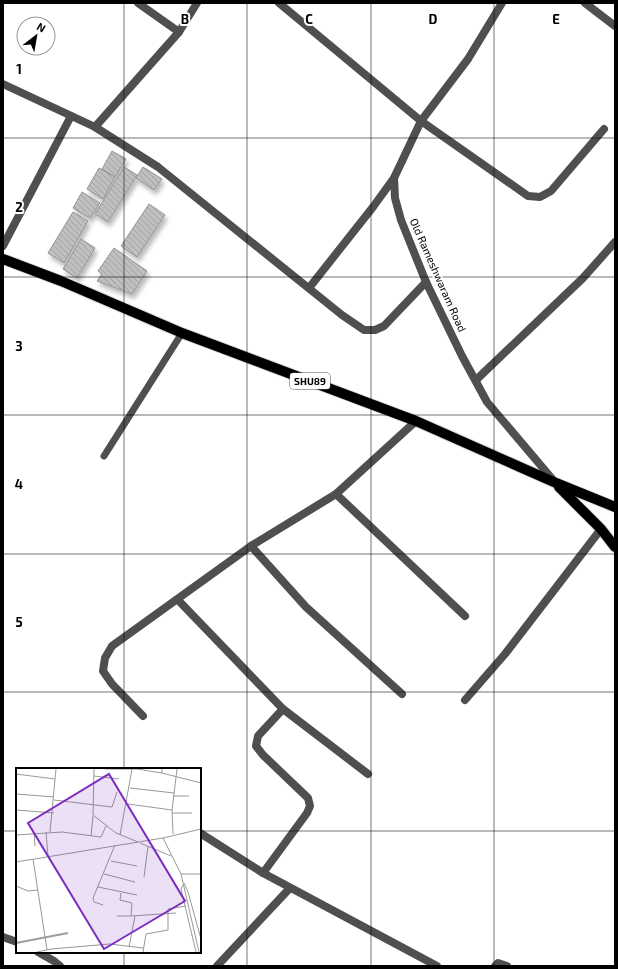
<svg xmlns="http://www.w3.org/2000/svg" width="618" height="969" font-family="'Exo 2',sans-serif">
<defs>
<pattern id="building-back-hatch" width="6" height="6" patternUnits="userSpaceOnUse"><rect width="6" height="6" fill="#bfbfbf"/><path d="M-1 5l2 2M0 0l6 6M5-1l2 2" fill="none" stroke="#a2a2a2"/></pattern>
<filter id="shadow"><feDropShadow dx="2.5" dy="4.5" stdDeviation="2" flood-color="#0004"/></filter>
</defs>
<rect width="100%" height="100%" fill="#fff"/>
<g fill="url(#building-back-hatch)" stroke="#939393" filter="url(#shadow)">
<polygon points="112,151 126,159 115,177 102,169"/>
<polygon points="124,167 137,175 108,222 95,214"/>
<polygon points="143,167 162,179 154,190 136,178"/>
<polygon points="99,168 115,177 103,199 87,189"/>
<polygon points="82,192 100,203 90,218 73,208"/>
<polygon points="149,204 165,215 137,257 121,246"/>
<polygon points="73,212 88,221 64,263 48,253"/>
<polygon points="81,239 95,248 77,278 63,269"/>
<polygon points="114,248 147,271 132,294 97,281 102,274 98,271"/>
</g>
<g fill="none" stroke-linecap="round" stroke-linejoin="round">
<defs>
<g id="primary">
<polyline points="3,259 61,281 182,333 416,421 556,483 615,507"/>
<polyline points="559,487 601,529 615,547"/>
</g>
</defs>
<use href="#primary" stroke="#dbdbdb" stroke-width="12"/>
<polyline stroke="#4f4f4f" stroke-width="7" points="104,456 182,333"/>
<g stroke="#4f4f4f" stroke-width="8">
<polyline points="138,3 179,32"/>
<polyline points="279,3 421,121 528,196 540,197 551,191 604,129"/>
<polyline points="502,3 468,59 421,121 394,178 395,198 401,220 426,282 462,356 487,402 554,481"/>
<polyline points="585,3 615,26"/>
<polyline points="3,84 95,127 158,167 342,315 364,330 375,330 384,326 426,282"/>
<polyline points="95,127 179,32 197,3"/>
<polyline points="3,246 71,116"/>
<polyline points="309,288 373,207 394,178"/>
<polyline points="476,380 583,278 615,242"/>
<polyline points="336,494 465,616"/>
<polyline points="251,546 306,607 402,694"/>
<polyline points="178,600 283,709 368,774"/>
<polyline points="465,700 505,654 601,529"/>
<polyline points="283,709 258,736 256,746 263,755 308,798 310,806 307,813 263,873 437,966"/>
<polyline points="143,716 112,684 103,671 105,658 112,646 251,546 336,494 416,421"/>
<polyline points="200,833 263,873"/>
<polyline points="3,937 17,942"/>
<polyline points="38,952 54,961 60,966"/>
<polyline points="217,966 290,888"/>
<polyline points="495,966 498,963 507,966"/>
</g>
<use href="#primary" stroke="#000" stroke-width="10"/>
</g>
<path fill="none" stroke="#000" stroke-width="1" stroke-opacity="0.55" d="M 124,3 L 124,769M 247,3 L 247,966M 371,3 L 371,966M 494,3 L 494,966M 3,138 L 615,138M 3,277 L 615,277M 3,415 L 615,415M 3,554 L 615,554M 3,692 L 615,692M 3,831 L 17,831M 200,831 L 615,831M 124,952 L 124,966"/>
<g text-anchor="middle" stroke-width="4" stroke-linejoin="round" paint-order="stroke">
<rect fill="#fff" stroke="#4c4c4c" stroke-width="1" x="290" y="373" width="40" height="16" rx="3"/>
<g font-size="10" font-weight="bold" fill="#000">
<text x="310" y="385">SHU89</text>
</g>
<g font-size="11" fill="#000" stroke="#fff">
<text transform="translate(438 275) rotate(66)" y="4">Old Rameshwaram Road</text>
</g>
</g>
<g transform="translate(16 768)">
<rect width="185" height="185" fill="#fff"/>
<path fill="none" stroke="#9d9d9d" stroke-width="2" d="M 0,175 L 52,165"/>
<path fill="none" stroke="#999" stroke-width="1" d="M 78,1 L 77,47 L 100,65 L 122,74M 89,1 L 121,1 L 146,5 L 146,1M 146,5 L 185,15M 0,6 L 39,11 L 40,1M 78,8 L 103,11M 114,20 L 158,25M 0,26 L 38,29M 157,28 L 173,28M 38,32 L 96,39 L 101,24M 112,36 L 156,42M 0,42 L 38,45M 156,45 L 176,45M 30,64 L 32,88M 34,64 L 39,11M 18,65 L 19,78M 157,66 L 156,42 L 161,1M 0,67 L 46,64 L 85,69 L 90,58M 104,67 L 116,1M 75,68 L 77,48M 147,70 L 165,106 L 183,184M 124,75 L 155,88M 17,91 L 31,182M 95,93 L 121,98M 0,94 L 147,70 L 185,61M 88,106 L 119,114M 165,106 L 185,106M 128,109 L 132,78M 168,115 L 172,124 L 185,171M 167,117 L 165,121 L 180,184M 0,118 L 12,123 L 22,122M 82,119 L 121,127M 105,125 L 104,132 L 116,135 L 115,148 L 160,145M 87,137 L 78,134 L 77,130 L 99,77M 101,148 L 115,148M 113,179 L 119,148M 21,184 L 35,181 L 94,176 L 127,180M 127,184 L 130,166 L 152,162 L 152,141 L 170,138"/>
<path fill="#7b2cbf" fill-opacity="0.15" stroke="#7b2cbf" stroke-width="2" d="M 93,6 L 169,133 L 88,181 L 12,55 Z"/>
<rect width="185" height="185" fill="none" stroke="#000" stroke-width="2"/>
</g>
<g font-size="13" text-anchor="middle" font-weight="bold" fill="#000" stroke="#fff" stroke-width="4" stroke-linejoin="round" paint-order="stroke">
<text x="185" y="24">B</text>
<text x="309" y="24">C</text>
<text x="433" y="24">D</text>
<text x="556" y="24">E</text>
<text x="19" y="74">1</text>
<text x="19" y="212">2</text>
<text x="19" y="351">3</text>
<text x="19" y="489">4</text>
<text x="19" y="627">5</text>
</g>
<rect width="618" height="969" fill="none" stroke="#000000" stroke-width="8"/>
<g transform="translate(36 36) rotate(31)"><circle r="19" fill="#ffffff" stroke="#999999"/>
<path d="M0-3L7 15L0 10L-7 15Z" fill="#000000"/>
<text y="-6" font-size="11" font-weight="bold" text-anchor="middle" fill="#000000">N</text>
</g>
</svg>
